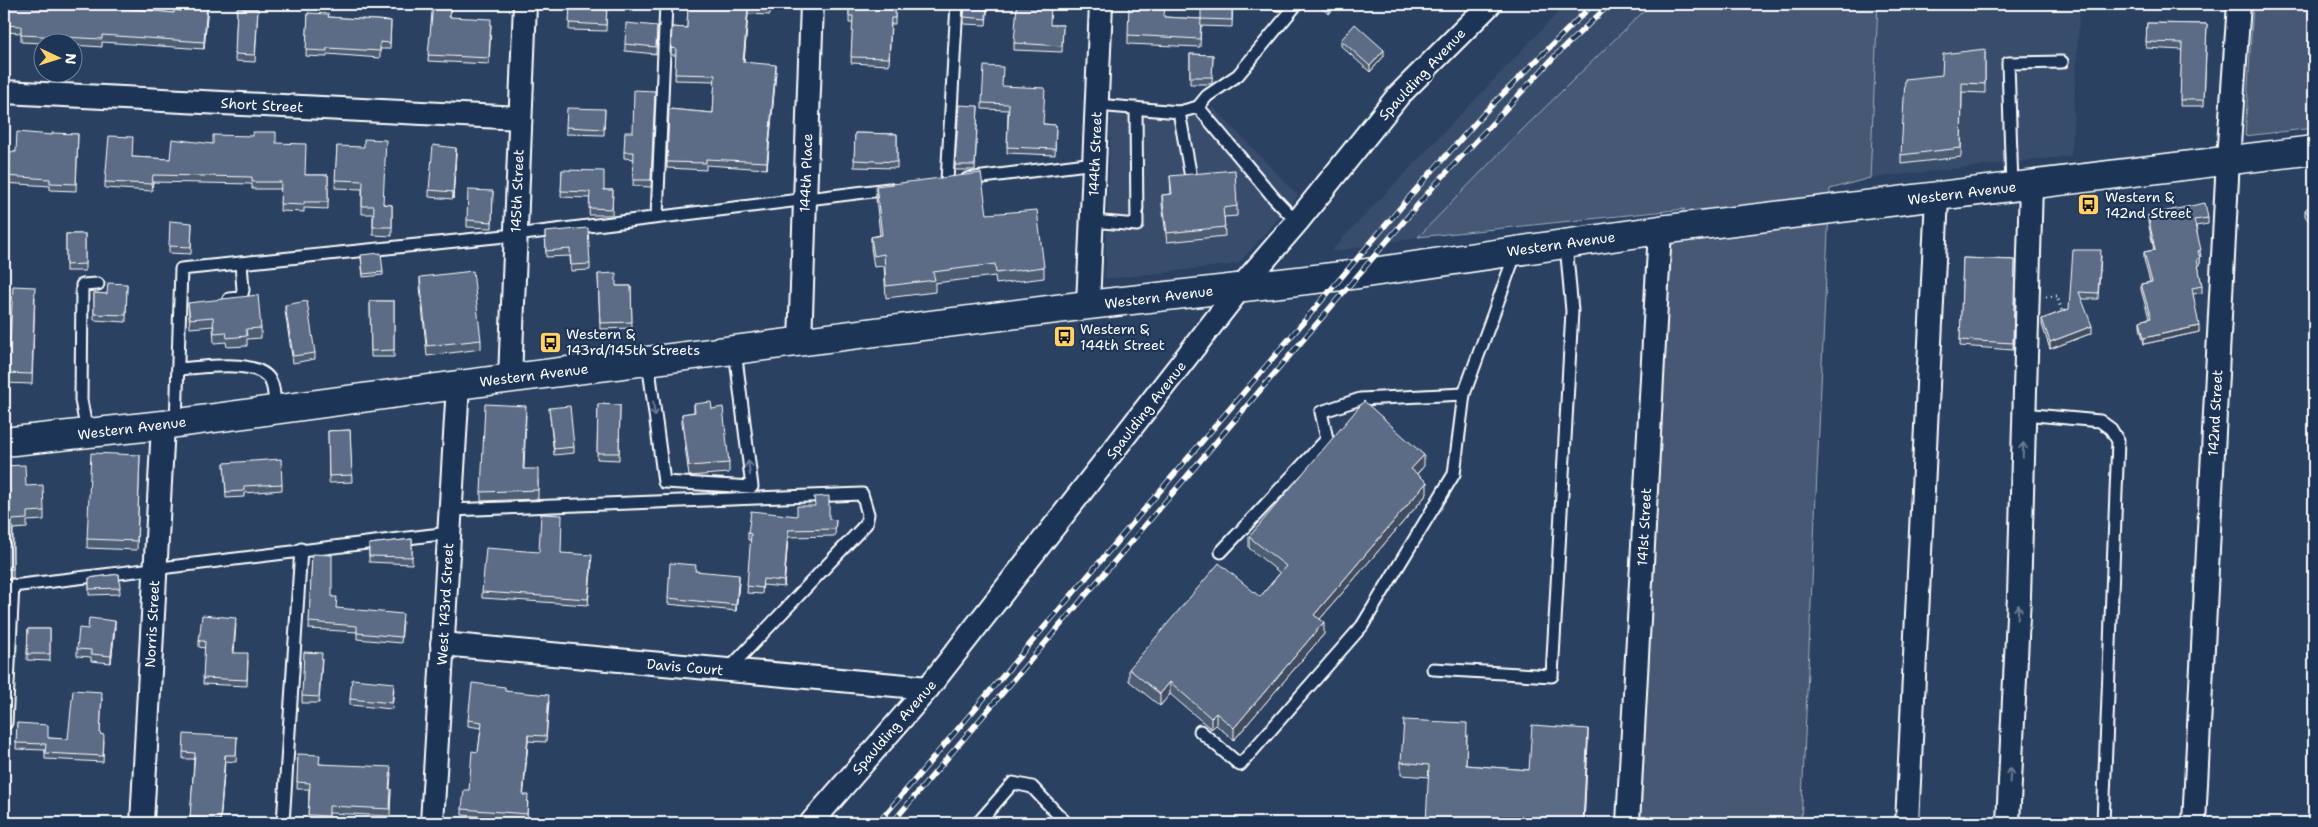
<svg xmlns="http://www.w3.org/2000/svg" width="2318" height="827" font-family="'Shantell Sans',sans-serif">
<rect width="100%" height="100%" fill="#2a4161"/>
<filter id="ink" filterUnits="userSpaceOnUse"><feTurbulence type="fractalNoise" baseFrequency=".02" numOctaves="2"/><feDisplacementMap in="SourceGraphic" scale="10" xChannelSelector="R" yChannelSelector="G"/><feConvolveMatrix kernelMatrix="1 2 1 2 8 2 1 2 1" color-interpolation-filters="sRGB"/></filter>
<g filter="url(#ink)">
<g fill="#394e6c">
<polygon points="1566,4 1651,4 1523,129 1418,237 1330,252"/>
<polygon points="1878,4 2080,4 2071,156 1870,178"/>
<polygon points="1111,108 1214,108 1298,196 1238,264 1105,279"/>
</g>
<g fill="#465975" stroke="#a2acba">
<polygon points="1651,4 1878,4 1870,178 1830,189 1801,823 1628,823 1660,230 1685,209 1418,237 1523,129"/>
<polygon points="2253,4 2314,4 2314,128 2245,136"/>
</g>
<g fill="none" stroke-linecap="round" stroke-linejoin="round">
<defs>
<g id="lane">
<polyline points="1277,4 1296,5"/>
<polyline points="1097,105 1179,112 1198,107 1274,198 1297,222"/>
<polyline points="1198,107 1207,96 1238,75 1297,4"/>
<polyline points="1179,112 1190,172"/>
<polyline points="967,179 1095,163"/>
<polyline points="947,181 957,4"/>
<polyline points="2012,187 2008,63 2062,62"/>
<polyline points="657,217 666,4"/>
<polyline points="1092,221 1137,225 1136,108"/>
<polyline points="229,299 241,298 243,290 241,263"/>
<polyline points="648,361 664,482 752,487 735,350"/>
<path d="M 178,369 C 201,368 260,357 271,382 C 275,389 274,401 275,409"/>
<polyline points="2024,414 2100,421 2111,429 2118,441 2103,823"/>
<polyline points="176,423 181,269 515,235 889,189"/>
<polyline points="87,433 81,400 82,285 98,284"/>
<polyline points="450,510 862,494 868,514 866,524 728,670"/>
<polyline points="1221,552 1327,439 1321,412 1360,399 1464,394"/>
<polyline points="4,587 449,533"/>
<polyline points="1433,669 1552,676 1572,311 1566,244"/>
<polyline points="6,723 13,585"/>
<polyline points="1200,731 1240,765 1362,626 1454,474 1464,394 1516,252"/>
<polyline points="283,823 301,549"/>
<polyline points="978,823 1013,783 1032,787 1066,823"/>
</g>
<g id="street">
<polyline points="4,92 520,118"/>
<polyline points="1088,305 1101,4"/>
<polyline points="800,342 812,4"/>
<polyline points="510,378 525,4"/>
<polyline points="442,644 928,688"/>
<polyline points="142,823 163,425"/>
<polyline points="432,823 458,385"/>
<polyline points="811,823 928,688 1241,287 1297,222 1398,96 1490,4"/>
<polyline points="1628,823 1660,230"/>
<polyline points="1907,823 1937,197"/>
<polyline points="2008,823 2019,596 2031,185"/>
<polyline points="2194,823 2228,159 2239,4"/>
</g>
<polyline id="secondary" points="4,442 163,425 458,385 1088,305 1359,274 1660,230 2314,150"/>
</defs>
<use href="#lane" stroke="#fff" stroke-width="15"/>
<use href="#street" stroke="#fff" stroke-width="26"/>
<use href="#secondary" stroke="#fff" stroke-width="31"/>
<polyline stroke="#fff" stroke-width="3" stroke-dasharray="1 4" stroke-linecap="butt" points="2046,297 2057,296 2063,315"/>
<use href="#lane" stroke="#1d3557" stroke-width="11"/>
<use href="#street" stroke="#1d3557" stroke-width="22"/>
<use href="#secondary" stroke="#1d3557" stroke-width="28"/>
<defs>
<g id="rail">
<polyline points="878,823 1418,187 1487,110 1593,4"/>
<polyline points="892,823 1433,187 1555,56 1610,4"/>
</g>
</defs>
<use href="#rail" stroke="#fff" stroke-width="5.5"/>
<use href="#rail" stroke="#1d3557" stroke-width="4" stroke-dasharray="11" stroke-linecap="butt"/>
</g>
<g fill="#4e5d73" stroke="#fff">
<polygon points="4,4 104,6 174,13 208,4 204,49 102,42 102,47 72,45 72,42 42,42 42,43 21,42 21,33 4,32"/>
<polygon points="433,4 451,4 450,17 491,25 489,64 428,61"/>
<polygon points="570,4 607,4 606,31 569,30"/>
<polygon points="688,4 770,4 770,15 748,14 744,62 776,71 767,169 706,165 706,170 667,168 669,109 713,113 715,81 675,80 676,55 671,55 672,27 687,28"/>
<polygon points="849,4 895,4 895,24 891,24 889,65 851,63 853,23 849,23"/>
<polygon points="988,4 986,25 964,24 964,17"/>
<polygon points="1233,4 1232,27 1201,26 1200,47 1128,44 1128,35 1164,17 1201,19"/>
<polygon points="1316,4 1337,4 1329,14"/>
<polygon points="237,8 258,9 255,62 235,61"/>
<polygon points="308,13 328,17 391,21 390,49 380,49 380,58 327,54 327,57 306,56"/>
<polygon points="2147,23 2207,24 2204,106 2180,106 2182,50 2146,48"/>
<polygon points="1050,25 1063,25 1062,52 1014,50 1014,43"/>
<polygon points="657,26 656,54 625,51 625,44"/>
<polygon points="1341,40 1384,56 1370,72 1341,46"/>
<polygon points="1985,49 1985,93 1962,92 1961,157 1901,164 1901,155 1942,75"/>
<polygon points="1190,54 1213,55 1212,84 1190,84"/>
<polygon points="1002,86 1044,124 1056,125 1055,155 1007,153 1008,110 982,109 982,103"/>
<polygon points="655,97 651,187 633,186 634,159 624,158 624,152 633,132"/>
<polygon points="978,106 975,170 955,170 955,165"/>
<polygon points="605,109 604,135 566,134 566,127"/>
<polygon points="855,133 897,134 897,168 854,167"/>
<polygon points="78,134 76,191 50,190 50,186 4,183 4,152 16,152 52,135"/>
<polygon points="276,143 305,175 328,175 328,209 304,208 304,212 280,211 281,189 252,189 252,184 153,182 152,191 105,188 105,182 132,157 170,159 213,144"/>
<polygon points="337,146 384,204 392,205 392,236 373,235 373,214 362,214 362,189 335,188"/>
<polygon points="456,154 453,199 429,197 429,190"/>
<polygon points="562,170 604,190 613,190 612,215 589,215 590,198 561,197"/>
<polygon points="1170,176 1237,206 1237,216 1224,217 1225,236 1167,242 1162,205 1162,195 1171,194"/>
<polygon points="876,186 987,214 1044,267 1044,278 996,284 995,276 935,283 935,292 886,298 884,266 874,267 871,248 871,237 880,235 876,198"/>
<polygon points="493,191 492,228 467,227 467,220"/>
<polygon points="2314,202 2314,228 2305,216 2305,210"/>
<polygon points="2148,215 2208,218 2208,224 2196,226 2201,257 2200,257 2200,265 2198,265 2202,286 2202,293 2193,294 2199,332 2144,344 2140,327 2140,321 2149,318 2141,290 2141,284 2150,282 2144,259 2144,252 2154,250 2148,222"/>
<polygon points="192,223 191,254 169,253 169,246"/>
<polygon points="545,232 590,264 590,270 571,271 570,256 546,257"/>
<rect x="66" y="234" width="19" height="37"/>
<polygon points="2101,256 2098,299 2081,299 2092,333 2050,349 2042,325 2042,319 2069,309"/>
<polygon points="361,258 383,272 383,275 363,277"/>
<polygon points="1963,258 2015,260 2013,350 1960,346"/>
<polygon points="598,274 616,286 631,286 632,328 600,329"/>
<polygon points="420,277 481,340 481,349 427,356 420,286"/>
<polygon points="127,284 126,322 94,320 94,293 107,294"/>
<polygon points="35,297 32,384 4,383 4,339 10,340"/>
<polygon points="370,301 394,301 394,357 371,357"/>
<polygon points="188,303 261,328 261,338 247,339 247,346 227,347 226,342 214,343 213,326 190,328"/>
<polygon points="285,305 315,353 315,359 293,363 285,311"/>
<polygon points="598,404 620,405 619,460 597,459"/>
<polygon points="694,404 712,409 729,463 729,473 689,476 682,423 682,414 694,412"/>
<polygon points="549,408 574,447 574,453 554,455"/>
<polygon points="526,415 524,469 538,479 538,499 481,501 481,492"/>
<polygon points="350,430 352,482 329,483 328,431"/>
<polygon points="140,455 137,550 87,548 87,539"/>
<polygon points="224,463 282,484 282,490 244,493 244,497 226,498"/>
<polygon points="4,466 26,486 44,511 44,520 27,521 27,528 13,529 13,578 4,578"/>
<polygon points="1424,466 1417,474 1427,494 1320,619 1324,634 1234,740 1216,725 1211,729 1170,694 1160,706 1129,681 1129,669 1260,597 1280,573 1249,548 1249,537"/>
<polygon points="829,519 836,520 835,536 788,537 784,587 763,585 762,594 747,593 751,540 748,540 748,533"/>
<polygon points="412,539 412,564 369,562 369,544"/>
<polygon points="539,552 561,553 592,562 588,605 482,598 482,592"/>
<polygon points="312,554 332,597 336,608 403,621 401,643 357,639 357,632 309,629"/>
<polygon points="696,571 739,582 736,611 668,604 668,598"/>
<polygon points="119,574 120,594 89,595 89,578"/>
<polygon points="236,624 234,653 248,660 247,686 203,684 205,648 199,647 199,641"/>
<polygon points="115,627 111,663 91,661 91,657 77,656 77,649 88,629"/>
<polygon points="28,629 50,629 50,661 27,660"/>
<polygon points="322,659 319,703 302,703 302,696"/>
<polygon points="394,689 392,709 350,705 350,699"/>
<polygon points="505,691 549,701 546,742 528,741 523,795 528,801 527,820 462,815 462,809 469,790 478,752 481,728 468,726 468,720"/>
<polygon points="102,698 100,734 104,741 103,762 45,759 45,750 16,749 17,723 48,738 68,739"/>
<polygon points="1467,735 1466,765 1529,770 1588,741 1584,823 1429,777 1401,775 1401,762"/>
<polygon points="237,737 236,762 225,761 220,823 190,823 194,759 183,759 183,752"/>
<polygon points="298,754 320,764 391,773 390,789 391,789 390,816 329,813 329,823 308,822 309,789 297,789"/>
</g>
<g fill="#404c5e" stroke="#fff">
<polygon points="207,4 208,4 204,49 204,42"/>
<polygon points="1332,4 1337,4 1329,14 1329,8"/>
<polygon points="748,8 748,14 743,69 743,62"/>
<polygon points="1384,50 1384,56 1370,72 1370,66"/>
<polygon points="776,65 776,71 767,169 767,162"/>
<polygon points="456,148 456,154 453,199 453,192"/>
<polygon points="2200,258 2200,265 2197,266 2197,259"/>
<polygon points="2092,326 2092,333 2050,349 2050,342"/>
<polygon points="2199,326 2199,332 2144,344 2144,338"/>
<polygon points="1424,455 1424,466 1411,480 1411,469"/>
<polygon points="1427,482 1427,494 1314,626 1314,615"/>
<polygon points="788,530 788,537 784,587 784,581"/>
<polygon points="739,575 739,582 736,611 736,605"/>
<polygon points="115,621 115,627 111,663 111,656"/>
<polygon points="1324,622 1324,634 1234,740 1234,728"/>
<polygon points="1170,682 1170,694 1160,706 1160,694"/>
<polygon points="1216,713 1216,725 1211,729 1211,718"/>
<polygon points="1588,729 1588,741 1584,823 1583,823"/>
<polygon points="528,735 528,741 523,801 523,795"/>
<polygon points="225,755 225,761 220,823 220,820"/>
</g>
<g fill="#5b6c86" stroke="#fff">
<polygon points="4,4 103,4 103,6 174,13 174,10 181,11 182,4 207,4 204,42 102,35 102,39 21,35 21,26 4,25"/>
<polygon points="433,4 451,4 449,17 491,19 489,58 428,55"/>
<polygon points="570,4 607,4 606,25 569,23"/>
<polygon points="688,4 770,4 770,9 748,8 743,62 776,65 767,162 706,159 706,163 667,162 669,109 713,113 715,75 675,74 676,49 671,48 672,27 687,28"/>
<polygon points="849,4 895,4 895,18 891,18 889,58 851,57 853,16 849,16"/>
<polygon points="965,4 987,4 986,19 964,17"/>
<polygon points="1017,4 1051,4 1050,25 1063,25 1062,46 1014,43"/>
<polygon points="1129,4 1165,4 1164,17 1201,19 1200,39 1128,35"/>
<polygon points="1201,4 1232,4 1232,20 1201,19"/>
<polygon points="1324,4 1332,4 1329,8"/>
<polygon points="237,8 258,9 255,55 235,54"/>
<polygon points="308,13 329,14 328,17 391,21 390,43 380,42 380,51 327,48 327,51 306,50"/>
<polygon points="626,23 657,26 656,47 625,44"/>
<polygon points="2147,23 2207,24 2204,100 2180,100 2182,43 2146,42"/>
<polygon points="1355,24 1384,50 1370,66 1341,40"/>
<polygon points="1985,49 1985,84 1962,83 1961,148 1901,155 1905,79 1942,75 1943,54"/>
<polygon points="1190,54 1213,55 1212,77 1190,77"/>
<polygon points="984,66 1003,67 1002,86 1045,88 1043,124 1056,125 1055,149 1007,147 1009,104 982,103"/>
<polygon points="634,90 655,91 651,180 633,180 634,152 624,152 625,132 633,132"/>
<polygon points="959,105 978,106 975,165 955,165"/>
<polygon points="567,108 605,109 604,129 566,127"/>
<polygon points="17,132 52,135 52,133 78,134 76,184 50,183 50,179 4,176 4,152 16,152"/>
<polygon points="253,132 276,132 276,143 306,144 305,175 328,175 328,202 304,202 304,205 280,204 281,182 252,182 252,177 153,175 152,184 105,182 109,136 133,137 132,157 170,159 172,139 213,144 213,135 253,136"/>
<polygon points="855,133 897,134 897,162 854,160"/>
<polygon points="364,139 386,140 383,204 392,205 392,227 373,227 374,206 362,206 363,181 335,180 337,146 364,147"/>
<polygon points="433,145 456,148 453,192 429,190"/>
<polygon points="562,170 604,171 604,190 613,190 612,209 589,208 590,192 561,191"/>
<polygon points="1235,170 1237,206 1223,208 1225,227 1167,233 1162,195 1172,194 1170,176"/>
<polygon points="981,173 987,214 1037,210 1044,267 996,273 995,264 933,272 935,280 886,286 884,254 874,256 871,237 882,235 876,186"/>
<polygon points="468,190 493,191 492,222 467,220"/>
<polygon points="2314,202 2314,221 2305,210"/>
<polygon points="2205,203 2208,218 2194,220 2201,250 2198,251 2200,258 2197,259 2202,286 2192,288 2199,326 2144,338 2140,321 2151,318 2141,284 2152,282 2144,252 2155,250 2148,215"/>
<polygon points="170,221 192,223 191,247 169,246"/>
<polygon points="588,228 590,264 571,265 570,249 546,251 545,232"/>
<polygon points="66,234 85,234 85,264 66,265"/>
<polygon points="2073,250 2101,250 2098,293 2079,292 2092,326 2050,342 2042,319 2069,309"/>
<polygon points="381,253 383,272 363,274 361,255"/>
<polygon points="1963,258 2015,260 2013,343 1960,340"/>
<polygon points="473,271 481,340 427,346 420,277"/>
<polygon points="616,273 616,286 631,286 632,322 600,323 598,274"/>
<polygon points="108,283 127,284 126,315 94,314 94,293 107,294"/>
<polygon points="13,286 35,287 32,374 4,373 4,339 10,340"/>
<polygon points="258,295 261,328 246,329 247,336 227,338 226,332 214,333 213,317 190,319 188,303"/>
<polygon points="307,301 315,353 293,356 285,305"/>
<polygon points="370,301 394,301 394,350 371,351"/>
<polygon points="1364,401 1424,455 1411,469 1427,482 1314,615 1324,622 1234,728 1216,713 1211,718 1170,682 1160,694 1129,669 1219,563 1260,597 1286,566 1249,537"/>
<polygon points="711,402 712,409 723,407 729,463 689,466 682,414 695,412 694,404"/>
<polygon points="485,404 526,406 523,469 538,469 538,490 481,492"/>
<polygon points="598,404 620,405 619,453 597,453"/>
<polygon points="570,406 574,447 554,449 549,408"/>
<polygon points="350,430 352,475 329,476 328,431"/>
<polygon points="91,453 140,455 137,541 87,539"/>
<polygon points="281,459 282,484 244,486 244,491 226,492 224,463"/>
<polygon points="25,465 26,486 43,485 44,511 27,512 27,519 12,520 13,569 4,569 4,466"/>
<polygon points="829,496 829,519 836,520 835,529 788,530 784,581 763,579 762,588 747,586 751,534 748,533 751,511 797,516 797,506 815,506 814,497"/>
<polygon points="541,514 562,515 561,553 592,555 588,599 482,592 486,548 539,552"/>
<polygon points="412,539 412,557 369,556 369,544"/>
<polygon points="312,554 332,555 332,597 337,597 336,608 403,614 401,637 357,633 357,626 309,622"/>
<polygon points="670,563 696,565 695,571 739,575 736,605 668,598"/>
<polygon points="119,574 120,588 89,589 89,578"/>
<polygon points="202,615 236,618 233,653 248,653 247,680 203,678 205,641 199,641"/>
<polygon points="89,618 115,621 111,656 91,654 91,650 77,649 79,628 88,629"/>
<polygon points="28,629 50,629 50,654 27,654"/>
<polygon points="304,652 322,653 319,697 302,696"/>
<polygon points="352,679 394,683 392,703 350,699"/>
<polygon points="472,683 505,687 505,691 549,695 546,736 528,735 523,795 528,795 527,814 462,809 464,790 469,790 472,751 478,752 482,722 468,720"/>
<polygon points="73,690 102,692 100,734 104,735 103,756 45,753 46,744 16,743 17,723 48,725 48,738 68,739"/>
<polygon points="1404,720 1467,723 1466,765 1529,770 1532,725 1588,729 1583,823 1426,823 1429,765 1401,762"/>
<polygon points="184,734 237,737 236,755 225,755 220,820 190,817 195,753 183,752"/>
<polygon points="298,754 320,755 319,764 391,767 389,789 391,789 390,809 329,806 329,816 308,815 310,783 297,782"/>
</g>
<defs><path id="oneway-shaft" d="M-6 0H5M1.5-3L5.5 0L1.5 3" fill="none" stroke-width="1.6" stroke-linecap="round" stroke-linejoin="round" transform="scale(1.25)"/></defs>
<g stroke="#6c7c92">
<use href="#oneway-shaft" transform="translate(654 409) rotate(83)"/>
<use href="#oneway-shaft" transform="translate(2023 450) rotate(-88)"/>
<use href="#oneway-shaft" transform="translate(749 468) rotate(-97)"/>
<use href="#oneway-shaft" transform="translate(2018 612) rotate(-87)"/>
<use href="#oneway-shaft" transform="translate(2010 775) rotate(-87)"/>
</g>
</g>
<defs>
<symbol id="bus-square" viewBox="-11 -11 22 22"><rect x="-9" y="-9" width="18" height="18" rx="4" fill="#ffd166" stroke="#1d3557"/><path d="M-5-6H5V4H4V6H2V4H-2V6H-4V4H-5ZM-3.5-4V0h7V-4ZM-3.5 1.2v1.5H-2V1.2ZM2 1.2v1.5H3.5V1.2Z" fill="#111"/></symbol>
</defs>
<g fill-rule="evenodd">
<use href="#bus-square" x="2076" y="192" width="25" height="25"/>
<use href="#bus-square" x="1052" y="324" width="25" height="25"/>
<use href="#bus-square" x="538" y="330" width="25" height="25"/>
</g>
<g text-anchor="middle" stroke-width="4.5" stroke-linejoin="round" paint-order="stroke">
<g font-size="14" fill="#fff" stroke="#1d3557">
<text transform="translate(1422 74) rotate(-47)" y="5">Spaulding Avenue</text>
<text transform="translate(262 105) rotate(3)" y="5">Short Street</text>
<text transform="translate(1095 154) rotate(-88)" y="5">144th Street</text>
<text transform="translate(806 173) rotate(-88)" y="5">144th Place</text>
<text transform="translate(517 191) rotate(-88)" y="5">145th Street</text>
<text transform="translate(1962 193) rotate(-7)" y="5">Western Avenue</text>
<text transform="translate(1561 244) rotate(-8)" y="5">Western Avenue</text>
<text transform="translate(1159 297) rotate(-7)" y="5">Western Avenue</text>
<text transform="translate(534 375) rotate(-7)" y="5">Western Avenue</text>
<text transform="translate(1146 410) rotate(-52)" y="5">Spaulding Avenue</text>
<text transform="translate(2215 413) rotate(-87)" y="5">142nd Street</text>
<text transform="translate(132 428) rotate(-7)" y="5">Western Avenue</text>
<text transform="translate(1644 527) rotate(-87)" y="5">141st Street</text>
<text transform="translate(445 604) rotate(-87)" y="5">West 143rd Street</text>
<text transform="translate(152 624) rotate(-87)" y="5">Norris Street</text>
<text transform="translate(685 667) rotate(5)" y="5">Davis Court</text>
<text transform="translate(894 727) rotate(-49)" y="5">Spaulding Avenue</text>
</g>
<g font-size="14" fill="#fff" stroke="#1d3557" text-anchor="start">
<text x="2105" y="202">Western &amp;<tspan x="2105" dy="16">142nd Street</tspan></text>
<text x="1080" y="334">Western &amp;<tspan x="1080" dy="16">144th Street</tspan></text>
<text x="566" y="339">Western &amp;<tspan x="566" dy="16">143rd/145th Streets</tspan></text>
</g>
</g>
<rect width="2318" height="827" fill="none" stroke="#1d3557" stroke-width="20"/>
<rect x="10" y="10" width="2298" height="807" fill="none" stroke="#fff" stroke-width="2" filter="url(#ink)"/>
<g transform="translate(58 58) rotate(94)"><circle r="24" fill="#1d3557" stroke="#77869a"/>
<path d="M0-4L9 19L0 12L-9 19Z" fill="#ffd166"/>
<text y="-8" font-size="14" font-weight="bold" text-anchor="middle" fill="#ffffff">N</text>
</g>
</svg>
